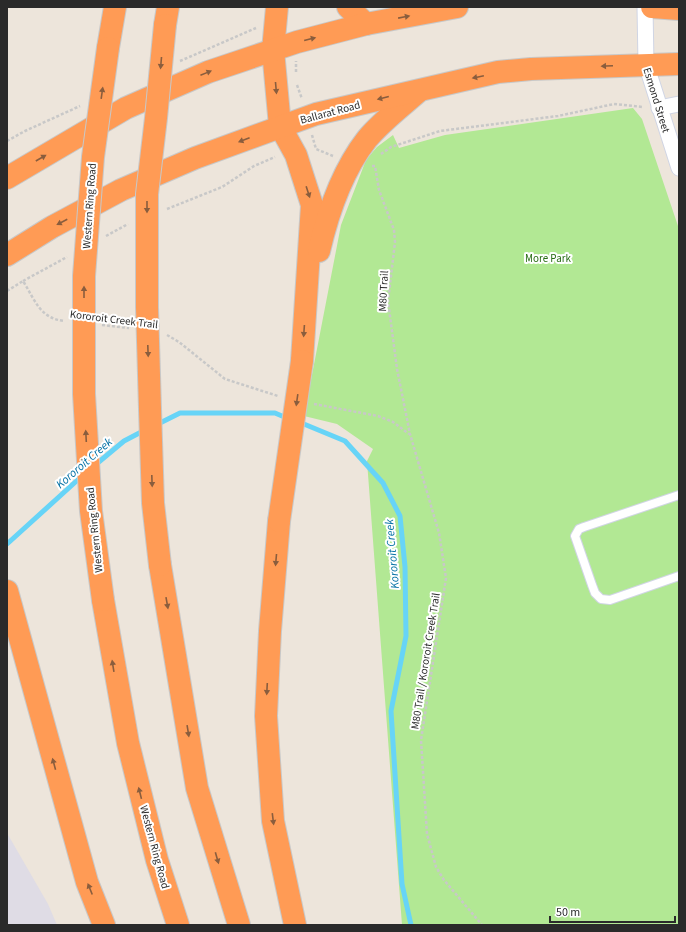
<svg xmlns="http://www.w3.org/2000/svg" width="686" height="932" font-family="'Source Sans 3',sans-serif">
<rect width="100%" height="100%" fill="#ede5db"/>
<polygon fill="#dfdce5" points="7,833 48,904 57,925 7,925"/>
<polygon fill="#b2e894" points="633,108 642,119 679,229 679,925 402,925 367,461 373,449 337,424 304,416 341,225 366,160 377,147 393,135 399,148 445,135"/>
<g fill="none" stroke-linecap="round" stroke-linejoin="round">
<g stroke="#67d4f7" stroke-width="5">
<polyline points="299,422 345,441 383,483 400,516 405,567 406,636 391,711 402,884 411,925"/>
<polyline points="156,425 180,413 275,413 289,419"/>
<polyline points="94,466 124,441 145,430"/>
<polyline points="7,544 82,476"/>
</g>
<defs>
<polyline id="lane" points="679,495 584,527 579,529 575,536 592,585 595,593 601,599 610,600 679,576"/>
<g id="street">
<polyline points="645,7 646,64 679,168"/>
<polyline points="659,108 679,104"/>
</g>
<g id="highway">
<polyline points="277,7 273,50 280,126 296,155 312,205 302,361"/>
<polyline points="348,7 366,24"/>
<polyline points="652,7 679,9"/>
<polyline points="165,25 168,7"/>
<polyline points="108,48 115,7"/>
<polyline points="7,178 126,108 208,72 297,42 366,24 457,7"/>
<path d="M 319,251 C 328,212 342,171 367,139 C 382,121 402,106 419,91"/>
<polyline points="7,255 52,227 121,190 195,158 316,114 498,72 531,69 679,64"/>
<polyline points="279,521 270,631 266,716 273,821 295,925"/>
<polyline points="160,565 197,788 239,925"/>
<polyline points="7,591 87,882 104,925"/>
<polyline points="103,600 128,743 157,860 178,925"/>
</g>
</defs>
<use href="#lane" stroke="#d0d5e4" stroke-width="10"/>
<use href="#street" stroke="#d0d5e4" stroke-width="17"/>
<use href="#highway" stroke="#c8c8c8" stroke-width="24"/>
<g stroke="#c8c8c8" stroke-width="2.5" stroke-dasharray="3 2" stroke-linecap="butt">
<polyline points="180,61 256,28"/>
<polyline points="296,72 296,61"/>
<polyline points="297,85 302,99"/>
<polyline points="312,135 316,149 333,156"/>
<polyline points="7,141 25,131 80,106"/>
<polyline points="381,154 391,147 440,131 558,116 614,104 643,107"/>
<polyline points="372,166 375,166 379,190 394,230 395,242 388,301 397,369 410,434 439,533 446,578 421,740 427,834 436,867 444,880 482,925"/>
<polyline points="167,209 222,187 254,166 275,157"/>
<polyline points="106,236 128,224"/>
<polyline points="23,281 67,257"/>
<path d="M 7,291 L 23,281 C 35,300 40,319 65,321"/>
<polyline points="102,325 129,328"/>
<polyline points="167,335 179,342 225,379 278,396"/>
<polyline points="314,404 378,416 393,422 409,434"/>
</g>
<use href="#lane" stroke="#fff" stroke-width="8"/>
<use href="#street" stroke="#fff" stroke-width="15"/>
<use href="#highway" stroke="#ff9b55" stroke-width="22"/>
<defs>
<g id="highway-bridge">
<polyline points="279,521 302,361"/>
<polyline points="160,565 153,503 150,409 147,307 147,194 156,118 165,25"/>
<polyline points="103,600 91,511 84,394 84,276 93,157 108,48"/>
</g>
</defs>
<use href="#highway-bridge" stroke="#c8c8c8" stroke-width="24" stroke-linecap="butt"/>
<use href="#highway-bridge" stroke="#ff9b55" stroke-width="22"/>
</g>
<defs><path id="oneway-solid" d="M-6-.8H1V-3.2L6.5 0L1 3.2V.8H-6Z"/></defs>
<g fill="#8a5d3d">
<use href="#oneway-solid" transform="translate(404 17) rotate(-11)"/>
<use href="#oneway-solid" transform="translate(310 39) rotate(-14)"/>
<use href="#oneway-solid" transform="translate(161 63) rotate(95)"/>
<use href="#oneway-solid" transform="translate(607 66) rotate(178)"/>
<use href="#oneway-solid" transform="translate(206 73) rotate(-22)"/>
<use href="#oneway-solid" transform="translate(478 77) rotate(168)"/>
<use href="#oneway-solid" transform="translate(276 88) rotate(85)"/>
<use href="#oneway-solid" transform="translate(102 93) rotate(-82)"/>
<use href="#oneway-solid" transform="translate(383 98) rotate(166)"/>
<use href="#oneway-solid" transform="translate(244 140) rotate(159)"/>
<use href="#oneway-solid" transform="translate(41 158) rotate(-30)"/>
<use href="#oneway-solid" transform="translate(308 192) rotate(72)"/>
<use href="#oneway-solid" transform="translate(147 207) rotate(90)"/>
<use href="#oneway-solid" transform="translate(62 222) rotate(152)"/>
<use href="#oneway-solid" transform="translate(84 292) rotate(-90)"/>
<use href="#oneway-solid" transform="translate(304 331) rotate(94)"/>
<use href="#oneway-solid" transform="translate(148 351) rotate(88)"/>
<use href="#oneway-solid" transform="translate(297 400) rotate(98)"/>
<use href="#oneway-solid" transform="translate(86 436) rotate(-93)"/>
<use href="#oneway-solid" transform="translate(152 481) rotate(88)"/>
<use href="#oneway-solid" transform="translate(276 560) rotate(95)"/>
<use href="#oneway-solid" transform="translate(167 603) rotate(80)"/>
<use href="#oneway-solid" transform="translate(113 666) rotate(-99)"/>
<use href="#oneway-solid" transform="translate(267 689) rotate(93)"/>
<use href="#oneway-solid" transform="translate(188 731) rotate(81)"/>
<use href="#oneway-solid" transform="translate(54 764) rotate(-105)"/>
<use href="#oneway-solid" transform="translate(140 793) rotate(-104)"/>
<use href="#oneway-solid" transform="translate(273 819) rotate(83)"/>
<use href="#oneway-solid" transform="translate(217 858) rotate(74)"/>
<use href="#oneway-solid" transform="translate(90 889) rotate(-112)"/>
</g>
<g text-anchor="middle" stroke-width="4" stroke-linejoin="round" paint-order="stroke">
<g font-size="11" fill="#2a2a2a" stroke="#fff">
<text transform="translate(657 100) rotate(73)" y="4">Esmond Street</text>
<text transform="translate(330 112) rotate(-15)" y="4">Ballarat Road</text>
<text transform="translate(89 206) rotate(-86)" y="4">Western Ring Road</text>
<text transform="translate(383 291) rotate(-87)" y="4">M80 Trail</text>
<text transform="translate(114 319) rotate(7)" y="4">Kororoit Creek Trail</text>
<text transform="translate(94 530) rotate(-96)" y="4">Western Ring Road</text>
<text transform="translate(425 661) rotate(-81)" y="4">M80 Trail / Kororoit Creek Trail</text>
<text transform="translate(155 847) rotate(75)" y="4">Western Ring Road</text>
</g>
<g font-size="11" fill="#296d15" stroke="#fff">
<text x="548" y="262">More Park</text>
</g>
<g font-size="12" font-style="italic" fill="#0471a5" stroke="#fff">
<text transform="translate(84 463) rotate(-41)" y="4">Kororoit Creek</text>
<text transform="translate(392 554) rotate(-95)" y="4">Kororoit Creek</text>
</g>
</g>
<rect width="686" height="932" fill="none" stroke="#2a2a2a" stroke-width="16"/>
<path d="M550 916v6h125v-6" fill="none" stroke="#2a2a2a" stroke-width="2"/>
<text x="556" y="916" font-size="12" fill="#2a2a2a" stroke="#ffffff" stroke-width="3" paint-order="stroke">50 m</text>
</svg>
